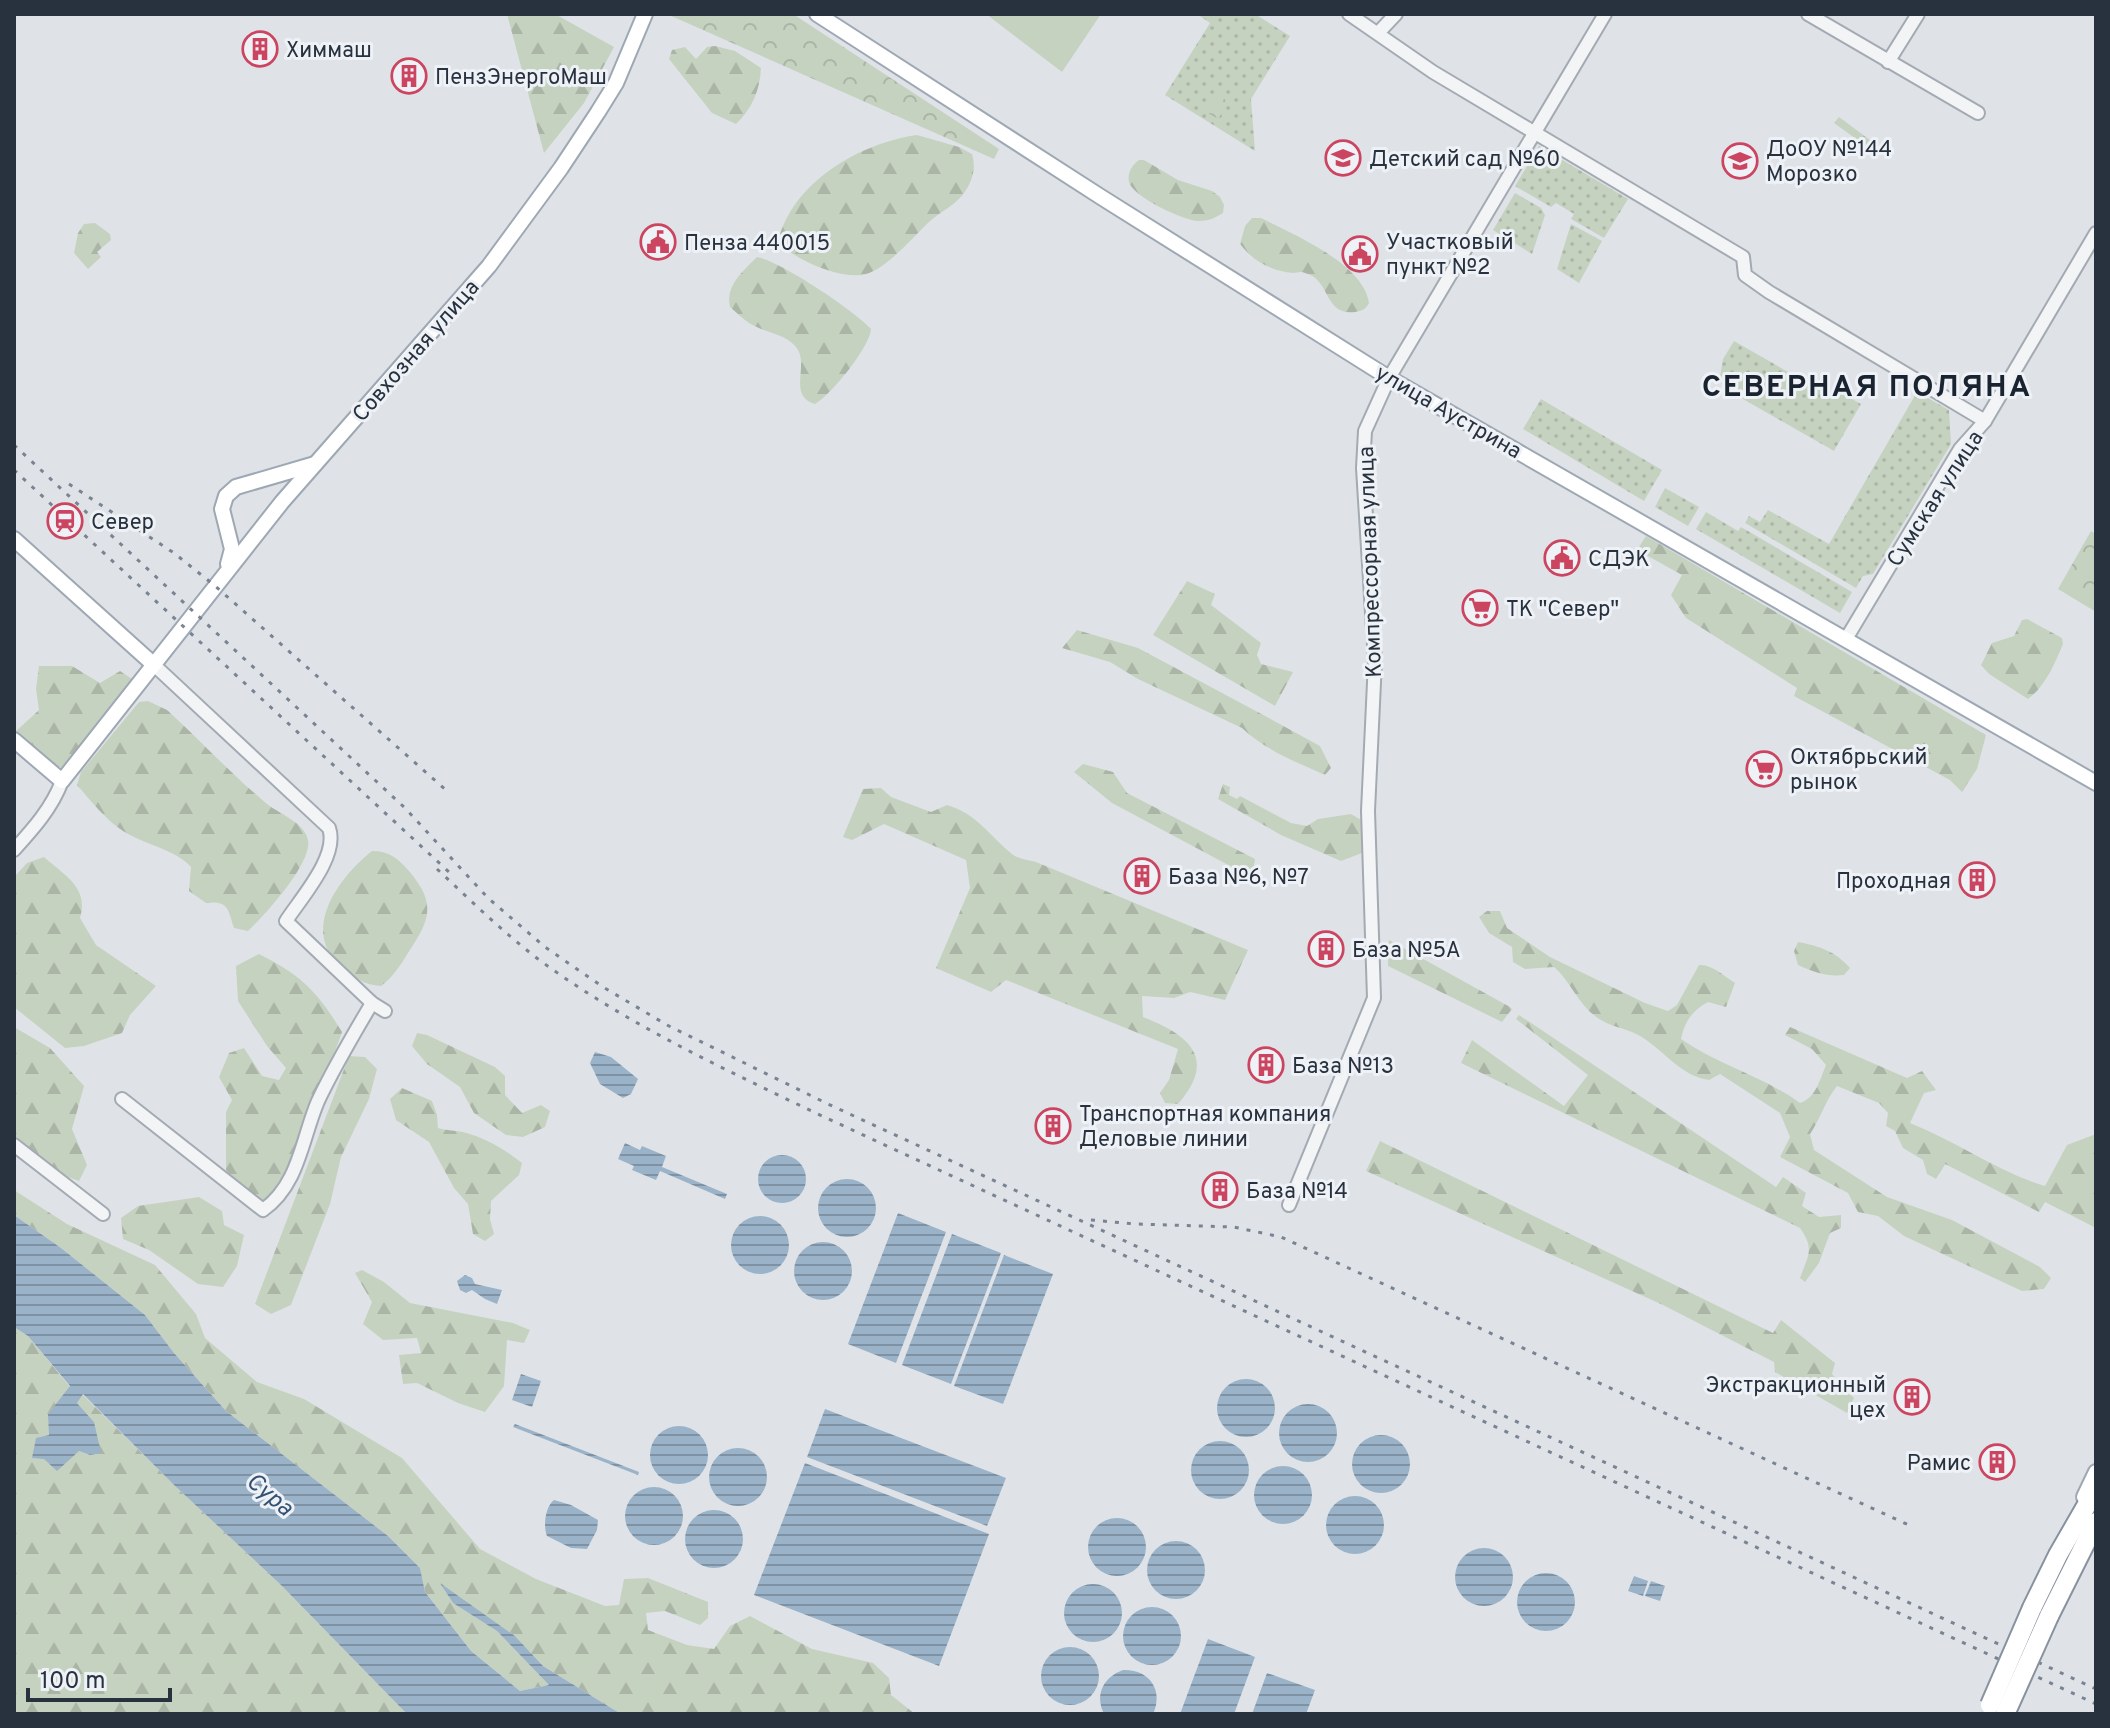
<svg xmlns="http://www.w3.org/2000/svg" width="2110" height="1728" font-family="Overpass,sans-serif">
<defs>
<pattern id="grass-dots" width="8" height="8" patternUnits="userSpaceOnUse" patternTransform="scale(2)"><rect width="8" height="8" fill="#c6d2c0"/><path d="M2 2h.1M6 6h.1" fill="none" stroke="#aab5a6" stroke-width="1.8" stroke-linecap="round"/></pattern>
<pattern id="forest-firs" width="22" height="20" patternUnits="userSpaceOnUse" patternTransform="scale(2)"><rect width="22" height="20" fill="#c6d2c0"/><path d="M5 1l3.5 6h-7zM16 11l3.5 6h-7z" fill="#aab5a6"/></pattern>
<pattern id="park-crowns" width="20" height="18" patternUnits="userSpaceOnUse" patternTransform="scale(2)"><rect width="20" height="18" fill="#c6d2c0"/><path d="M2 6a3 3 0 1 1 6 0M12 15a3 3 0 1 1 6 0" fill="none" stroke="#aab5a6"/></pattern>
<pattern id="water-rules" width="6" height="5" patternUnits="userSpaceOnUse" patternTransform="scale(2)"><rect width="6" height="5" fill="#9ab3c8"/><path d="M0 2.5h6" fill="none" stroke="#7e92a4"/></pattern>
</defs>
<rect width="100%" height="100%" fill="#dfe3e8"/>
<g fill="url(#grass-dots)">
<polygon points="1197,14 1255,14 1290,36 1251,99 1255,151 1165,95 1210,23"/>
<polygon points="1539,146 1628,199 1604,238 1571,219 1574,214 1556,203 1551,207 1515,186"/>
<polygon points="1515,193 1541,208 1545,215 1532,254 1493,230"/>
<polygon points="1571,224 1602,241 1579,283 1557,269"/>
<polygon points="1734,341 1832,397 1836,390 1861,404 1834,451 1729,391 1720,377 1723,359"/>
<polygon points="1917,392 1949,410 1951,444 1873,574 1863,576 1856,588 1745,523 1749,516 1760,522 1768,510 1829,544"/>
<polygon points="1541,399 1662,470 1644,501 1523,429"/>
<polygon points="1665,488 1699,507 1688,526 1655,507"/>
<polygon points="1706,512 1738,531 1741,527 1852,592 1840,613 1696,529"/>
</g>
<g fill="url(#forest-firs)">
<polygon points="507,14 555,14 614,47 584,103 544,153"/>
<path d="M 715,46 L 735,51 L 761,68 C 760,90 752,109 736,124 L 712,113 L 669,59 L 672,50 L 685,47 L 696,59 L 707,47 Z"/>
<path d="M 917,135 L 959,147 L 972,154 C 976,167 973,179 966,190 C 958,204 941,211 929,222 C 913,237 884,272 862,275 C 837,278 795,260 778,242 C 792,182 860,143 917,135 Z"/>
<path d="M 1139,160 L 1144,160 L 1178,180 L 1212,191 L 1220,197 L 1224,205 L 1223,213 C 1215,218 1209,221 1199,221 C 1184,221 1133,197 1129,182 C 1127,173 1132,165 1139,160 Z"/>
<path d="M 1252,218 L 1261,218 C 1293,234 1364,264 1369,303 C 1366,309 1362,311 1355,312 C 1323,316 1331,279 1305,273 C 1301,271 1297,273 1293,273 C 1271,271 1253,261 1240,244 L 1245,226 Z"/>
<polygon points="95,223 110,234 111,240 97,252 101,257 88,269 74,253 78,233 84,224"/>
<path d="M 757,257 C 780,261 855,311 871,329 C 870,347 831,395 815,404 C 788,396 808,367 798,350 C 789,334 764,333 749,323 C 743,319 736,312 730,307 C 725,286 743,271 757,257 Z"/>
<polygon points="1646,536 1986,735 1977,769 1962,792 1950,780 1794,696 1797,688 1686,618 1671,595 1682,575 1637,550"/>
<polygon points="1187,581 1215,594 1211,605 1261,643 1257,655 1261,664 1293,672 1275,706 1153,635"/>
<path d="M 2027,619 L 2062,638 L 2063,644 C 2055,663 2045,687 2028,699 L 1989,674 L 1981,665 L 1992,643 L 2014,636 L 2022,620 Z"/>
<path d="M 1077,630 L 1138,648 L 1267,717 L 1320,746 L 1331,768 L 1325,775 C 1296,762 1265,750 1242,728 L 1138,679 L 1110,662 L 1062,648 Z"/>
<polygon points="39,666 72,666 100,683 120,671 135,681 65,768 47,765 14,733 39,710 36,689"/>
<path d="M 148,701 L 167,710 C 201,741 232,775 267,804 C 281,815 304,822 308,840 C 313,862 264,916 248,931 L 234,928 C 228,909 228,900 206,903 L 189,891 L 191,867 C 175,849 145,845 123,831 C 106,820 91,801 77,785 L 81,772 L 139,702 Z"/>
<polygon points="1083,764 1113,772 1127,793 1255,859 1253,871 1268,880 1259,884 1247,875 1112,803 1074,772"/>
<polygon points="1223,784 1230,787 1229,795 1237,799 1240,796 1291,823 1307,826 1318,819 1351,814 1363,821 1362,853 1341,861 1281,835 1218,799"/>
<path d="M 881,788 L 891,797 L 931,812 L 947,805 C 976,813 990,836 1012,854 C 1018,859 1028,860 1036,862 L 1248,950 L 1225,1000 L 1190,992 L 1174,998 L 1142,996 L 1143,1017 C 1189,1035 1218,1058 1178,1104 L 1165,1103 L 1160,1093 L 1169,1080 L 1178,1049 L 1006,980 L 991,992 L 936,968 L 970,888 L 966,860 L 884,824 L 852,840 L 843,837 L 863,789 Z"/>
<path d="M 372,851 C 389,851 398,858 409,871 C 437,904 430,920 408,953 C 400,966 393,977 381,986 C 364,985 355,978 342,967 C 299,931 339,877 372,851 Z"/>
<path d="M 44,857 C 65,876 89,887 80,918 L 96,945 L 156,986 L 130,1015 L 122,1033 L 84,1046 L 65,1048 L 14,1007 L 14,877 L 27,863 Z"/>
<path d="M 1487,911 L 1500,911 L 1507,928 L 1550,957 L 1645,1003 L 1668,1011 L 1677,1005 L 1699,965 C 1712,964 1724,976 1735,983 L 1726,1007 L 1708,1002 C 1692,1011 1685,1021 1681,1039 C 1718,1065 1763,1076 1800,1103 C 1816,1098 1820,1079 1826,1065 L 1812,1049 L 1785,1035 L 1790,1027 L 1907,1078 L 1922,1071 L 1936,1090 L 1924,1093 L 1910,1123 C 1956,1141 1998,1172 2045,1186 L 2067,1145 L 2096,1134 L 2096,1228 L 2045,1202 L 2039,1212 L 1945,1164 L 1936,1179 L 1927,1174 L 1923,1160 L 1903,1148 L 1895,1131 L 1886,1126 L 1888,1113 L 1879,1103 L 1837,1086 C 1825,1101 1821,1118 1810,1134 L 1814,1150 L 1887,1197 L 1952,1220 L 2040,1267 L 2051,1278 L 2044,1289 L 2022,1291 L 1904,1236 L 1878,1216 L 1858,1212 L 1848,1193 L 1780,1157 L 1790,1137 L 1780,1113 L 1720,1074 L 1709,1080 C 1680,1076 1664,1050 1640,1036 C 1620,1025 1609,1029 1589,1011 C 1575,997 1569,980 1554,967 L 1525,969 L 1513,962 L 1512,947 L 1489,933 L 1479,917 Z"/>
<polygon points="1389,940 1510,1007 1512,1009 1502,1022 1388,966"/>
<path d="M 1798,942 C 1819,946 1835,951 1850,968 L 1844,975 C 1827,977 1814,972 1798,965 L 1794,951 Z"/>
<path d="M 259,954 C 301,975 318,992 342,1032 L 303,1141 L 268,1200 L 252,1199 L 226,1170 L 226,1112 L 232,1100 L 219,1077 L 229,1053 L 244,1048 L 262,1076 L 279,1080 L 286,1068 L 267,1046 L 238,1001 L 236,966 Z"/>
<path d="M 1519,1015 L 1776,1187 L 1783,1177 L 1806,1193 L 1802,1206 L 1819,1217 L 1841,1215 L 1841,1228 L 1830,1233 L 1819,1263 L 1805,1282 L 1800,1278 C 1808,1256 1815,1249 1800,1228 L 1461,1063 L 1472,1040 L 1564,1106 L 1588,1075 L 1516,1019 Z"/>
<polygon points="14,1027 50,1048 84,1086 72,1129 87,1165 79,1181 57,1173 14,1139"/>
<polygon points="417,1033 427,1035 495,1067 505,1076 505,1095 522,1113 541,1105 550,1111 545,1127 523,1137 506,1135 474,1113 460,1087 427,1064 412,1046"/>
<polygon points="349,1056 365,1057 377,1069 369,1099 341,1157 330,1204 291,1305 271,1314 255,1304"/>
<path d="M 402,1088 L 432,1101 L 437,1115 L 438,1128 C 447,1131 455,1130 463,1132 C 486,1138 504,1149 522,1163 L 519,1175 L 491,1201 L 490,1219 L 494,1234 L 485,1241 L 473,1234 L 468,1204 L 454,1188 L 429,1142 L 396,1120 L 390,1099 Z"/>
<polygon points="1380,1141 1773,1333 1781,1320 1835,1363 1832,1374 1854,1398 1847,1413 1775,1372 1774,1362 1663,1305 1366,1171"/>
<polygon points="14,1190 67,1224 155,1265 196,1314 205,1338 257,1382 304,1399 402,1458 480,1549 536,1579 605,1606 619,1605 624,1579 648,1578 708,1602 708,1618 700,1625 665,1611 646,1613 648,1630 687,1645 714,1649 730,1626 750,1616 812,1649 873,1663 889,1678 891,1695 915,1714 621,1714 543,1666 515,1636 442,1585 453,1603 497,1631 549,1685 520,1691 471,1651 425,1592 420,1568 388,1536 226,1411 174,1353 145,1315 61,1248 14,1215"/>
<polygon points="199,1197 222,1211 224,1225 244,1235 237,1266 223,1287 198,1284 149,1250 123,1239 121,1218 138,1206"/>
<polygon points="362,1270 384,1282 410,1303 513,1323 530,1330 524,1343 507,1340 504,1386 485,1412 458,1403 417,1383 403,1384 399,1355 421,1353 417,1338 383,1340 363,1324 372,1302 355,1273"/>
<polygon points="14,1327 28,1336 70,1387 48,1414 79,1451 90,1455 94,1422 77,1403 82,1394 173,1484 281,1585 407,1714 14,1714"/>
</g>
<g fill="url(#park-crowns)">
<polygon points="793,14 999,149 994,159 669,15"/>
<polygon points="1216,94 1229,102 1218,119 1205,111"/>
<polygon points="1839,117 1874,143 1870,149 1834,123"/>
<polygon points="2091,531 2096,534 2096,612 2058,589"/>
</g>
<polygon fill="#c6d2c0" points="986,14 1101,14 1062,72"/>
<g fill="url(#water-rules)">
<polygon points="595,1052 611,1057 638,1079 631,1094 623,1098 600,1084 590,1063"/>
<polygon points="625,1143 640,1150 642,1146 666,1156 662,1167 727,1194 725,1199 660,1171 656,1180 632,1170 634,1166 618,1159"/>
<circle cx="782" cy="1179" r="24"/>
<circle cx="847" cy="1208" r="29"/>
<polygon points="898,1213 946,1232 896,1363 848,1344"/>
<polygon points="14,1215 61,1248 145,1315 174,1353 226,1411 388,1536 420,1568 425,1592 471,1651 520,1691 549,1685 497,1631 453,1603 440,1583 515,1636 543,1666 621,1714 407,1714 281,1585 173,1484 83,1394 77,1403 94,1422 101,1453 90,1455 79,1451 57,1471 44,1459 32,1458 36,1438 49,1435 48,1414 70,1386 28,1336 14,1327"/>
<circle cx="760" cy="1245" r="29"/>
<polygon points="952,1234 1001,1253 951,1384 902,1365"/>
<circle cx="823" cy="1271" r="29"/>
<polygon points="1004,1255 1053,1274 1003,1404 954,1386"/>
<polygon points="465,1275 472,1278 475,1284 502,1290 497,1304 485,1299 472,1290 466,1293 460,1290 457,1281"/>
<polygon points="521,1374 541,1381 532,1407 512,1400"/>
<circle cx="1246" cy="1408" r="29"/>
<circle cx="1308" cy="1433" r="29"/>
<polygon points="825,1409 1006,1478 987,1526 807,1457"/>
<polygon points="515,1424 639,1472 638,1475 513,1427"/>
<circle cx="679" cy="1455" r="29"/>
<circle cx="1381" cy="1464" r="29"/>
<circle cx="1220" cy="1470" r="29"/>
<circle cx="738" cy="1477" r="29"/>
<polygon points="805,1463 989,1534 939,1666 754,1595"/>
<circle cx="1283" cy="1495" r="29"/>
<circle cx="654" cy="1516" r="29"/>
<circle cx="1355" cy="1525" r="29"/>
<path d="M 554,1500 L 571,1505 L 598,1520 L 597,1530 L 587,1549 L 571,1548 L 547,1536 C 543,1526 545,1507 554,1500 Z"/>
<circle cx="714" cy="1539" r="29"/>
<circle cx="1117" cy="1547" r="29"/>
<circle cx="1176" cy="1570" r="29"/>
<circle cx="1484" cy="1577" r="29"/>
<circle cx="1546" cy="1602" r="29"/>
<polygon points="1634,1576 1648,1581 1643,1596 1628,1591"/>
<polygon points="1651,1581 1665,1586 1660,1601 1645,1596"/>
<circle cx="1093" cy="1613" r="29"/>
<circle cx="1152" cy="1636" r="29"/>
<polygon points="1208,1639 1255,1657 1234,1714 1180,1714"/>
<circle cx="1070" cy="1676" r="29"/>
<path d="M 1123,1670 C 1149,1669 1164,1690 1153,1714 L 1104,1714 C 1094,1694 1104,1677 1123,1670 Z"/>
<polygon points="1267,1673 1315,1690 1306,1714 1252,1714"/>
</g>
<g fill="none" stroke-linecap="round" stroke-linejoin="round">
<defs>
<g id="minor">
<polyline points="1349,14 1433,72 1743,257 1745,275 1769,292 1985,421"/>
<polyline points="1808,14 1978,113"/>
<polyline points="1378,33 1396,14"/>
<polyline points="1888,62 1918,14"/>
<polyline points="1846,639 1960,449 1985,421 2096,233"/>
<path d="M 153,664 L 329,828 C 339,856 301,898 286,921 L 372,1003 L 385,1011"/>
<path d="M 14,850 C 33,829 52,808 62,781"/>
<path d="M 122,1099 L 263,1210 C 299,1185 302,1138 318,1101 C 334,1067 353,1035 372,1003"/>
<polyline points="14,1145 103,1214"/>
<polyline points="1289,1205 1374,998 1368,811 1375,661 1363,468 1365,431 1389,378 1605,14"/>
</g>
<g id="major">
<polyline points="817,14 1101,197 1389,378 2096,783"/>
<polyline points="14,539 153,664"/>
<polyline points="228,564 232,549 222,509 226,496 236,487 315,464"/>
<polyline points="14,740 62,781 282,502 489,266 561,168 598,112 616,83 645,14"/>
<polyline points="2084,1497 2096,1472"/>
</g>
<g id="highway">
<polyline points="2032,1608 2058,1555 2096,1489"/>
<polyline points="2049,1616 2096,1522"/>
</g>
</defs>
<use href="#minor" stroke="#a4aab2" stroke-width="16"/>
<use href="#major" stroke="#9ea8b4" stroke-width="18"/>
<use href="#highway" stroke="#87919f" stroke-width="22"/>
<use href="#minor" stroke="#f2f4f6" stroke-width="12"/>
<use href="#major" stroke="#fff" stroke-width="14"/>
<use href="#highway" stroke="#fff" stroke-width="18"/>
<g stroke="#798391" stroke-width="3" stroke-dasharray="4 8" stroke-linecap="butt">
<polyline points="14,445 405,808 488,898 545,947 603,987 667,1025 828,1104 2096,1689"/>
<polyline points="14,470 449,872"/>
<polyline points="69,484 174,553 214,585 447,791"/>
<path d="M 437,869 C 470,900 503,932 538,959 C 626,1024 724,1069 822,1116 L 2096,1704"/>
<polyline points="1091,1220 1135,1224 1234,1227 1281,1237 1913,1527"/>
</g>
<defs>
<g id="highway-bridge">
<polyline points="1990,1705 2032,1608"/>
<polyline points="2006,1712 2049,1616"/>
</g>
</defs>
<use href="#highway-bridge" stroke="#87919f" stroke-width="22" stroke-linecap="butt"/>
<use href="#highway-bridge" stroke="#fff" stroke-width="18"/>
</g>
<defs>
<symbol id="building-ring" viewBox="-11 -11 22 22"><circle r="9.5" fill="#eef2f6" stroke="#cc4560" stroke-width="1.5"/><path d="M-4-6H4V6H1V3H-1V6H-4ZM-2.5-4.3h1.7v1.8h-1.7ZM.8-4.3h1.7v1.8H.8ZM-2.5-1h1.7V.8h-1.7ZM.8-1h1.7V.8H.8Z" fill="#cc4560"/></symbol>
<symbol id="school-ring" viewBox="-11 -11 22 22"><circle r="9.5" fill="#eef2f6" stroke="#cc4560" stroke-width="1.5"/><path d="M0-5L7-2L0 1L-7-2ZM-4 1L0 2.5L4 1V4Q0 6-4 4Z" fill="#cc4560"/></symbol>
<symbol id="civic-ring" viewBox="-11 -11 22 22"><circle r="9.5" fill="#eef2f6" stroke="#cc4560" stroke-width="1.5"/><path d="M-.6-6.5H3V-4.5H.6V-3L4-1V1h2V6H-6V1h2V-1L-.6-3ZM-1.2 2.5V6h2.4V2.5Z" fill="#cc4560"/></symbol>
<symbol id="station-ring" viewBox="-11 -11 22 22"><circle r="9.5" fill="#eef2f6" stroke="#cc4560" stroke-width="1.5"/><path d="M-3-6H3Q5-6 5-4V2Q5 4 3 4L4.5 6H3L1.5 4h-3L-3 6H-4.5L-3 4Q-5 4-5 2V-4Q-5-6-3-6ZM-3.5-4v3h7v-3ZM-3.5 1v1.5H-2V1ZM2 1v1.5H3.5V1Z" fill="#cc4560"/></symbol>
<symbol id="supermarket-ring" viewBox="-11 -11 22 22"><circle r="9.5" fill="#eef2f6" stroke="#cc4560" stroke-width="1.5"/><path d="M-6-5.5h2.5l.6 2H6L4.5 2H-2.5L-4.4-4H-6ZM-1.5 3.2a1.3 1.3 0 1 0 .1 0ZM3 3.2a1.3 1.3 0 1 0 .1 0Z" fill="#cc4560"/></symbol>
</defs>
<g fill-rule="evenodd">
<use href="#building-ring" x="240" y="29" width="40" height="40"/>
<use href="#building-ring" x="389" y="56" width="40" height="40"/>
<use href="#school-ring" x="1323" y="138" width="40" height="40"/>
<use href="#school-ring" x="1720" y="141" width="40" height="40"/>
<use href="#civic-ring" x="638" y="222" width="40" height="40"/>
<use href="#civic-ring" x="1340" y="234" width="40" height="40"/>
<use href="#station-ring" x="45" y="501" width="40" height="40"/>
<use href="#civic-ring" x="1542" y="538" width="40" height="40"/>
<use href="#supermarket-ring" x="1460" y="588" width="40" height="40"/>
<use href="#supermarket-ring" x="1744" y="749" width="40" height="40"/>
<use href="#building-ring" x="1122" y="856" width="40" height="40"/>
<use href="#building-ring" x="1957" y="860" width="40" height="40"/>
<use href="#building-ring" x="1306" y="929" width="40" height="40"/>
<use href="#building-ring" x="1246" y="1045" width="40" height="40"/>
<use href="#building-ring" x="1033" y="1106" width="40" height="40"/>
<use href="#building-ring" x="1200" y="1170" width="40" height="40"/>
<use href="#building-ring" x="1892" y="1377" width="40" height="40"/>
<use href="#building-ring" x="1977" y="1442" width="40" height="40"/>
</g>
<g text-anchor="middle" stroke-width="6" stroke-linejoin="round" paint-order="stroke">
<g font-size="22" fill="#28323f" stroke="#eef2f6" text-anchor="start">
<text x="286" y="57">Химмаш</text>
<text x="435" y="84">ПензЭнергоМаш</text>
<text x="1766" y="156">ДоОУ №144<tspan x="1766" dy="25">Морозко</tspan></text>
<text x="1369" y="166">Детский сад №60</text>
<text x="1386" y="249">Участковый<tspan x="1386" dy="25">пункт №2</tspan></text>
<text x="684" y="250">Пенза 440015</text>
<text x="91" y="529">Север</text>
<text x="1588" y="566">СДЭК</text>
<text x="1506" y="616">ТК "Север"</text>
<text x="1790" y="764">Октябрьский<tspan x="1790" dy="25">рынок</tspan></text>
<text x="1168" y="884">База №6, №7</text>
<text x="1951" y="888" text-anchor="end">Проходная</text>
<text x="1352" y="957">База №5А</text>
<text x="1292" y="1073">База №13</text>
<text x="1079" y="1121">Транспортная компания<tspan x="1079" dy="25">Деловые линии</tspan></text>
<text x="1246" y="1198">База №14</text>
<text x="1886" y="1392" text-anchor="end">Экстракционный<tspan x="1886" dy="25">цех</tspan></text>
<text x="1971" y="1470" text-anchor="end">Рамис</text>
</g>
<g font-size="22" fill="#28323f" stroke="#eef2f6">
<text transform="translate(415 350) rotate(-49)" y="8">Совхозная улица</text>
<text transform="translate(1449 411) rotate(30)" y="8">улица Аустрина</text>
<text transform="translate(1934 498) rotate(-57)" y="8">Сумская улица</text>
<text transform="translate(1369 562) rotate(-92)" y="8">Компрессорная улица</text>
</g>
<g font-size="24" font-style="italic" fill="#335272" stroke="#eef2f6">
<text transform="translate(270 1494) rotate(40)" y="8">Сура</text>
</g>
<g font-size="30" font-weight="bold" letter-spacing="2" fill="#1a2330" stroke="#eef2f6">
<text x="1867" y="396">СЕВЕРНАЯ ПОЛЯНА</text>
</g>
</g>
<rect width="2110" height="1728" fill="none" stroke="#28323f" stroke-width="32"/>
<path d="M28 1688v12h142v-12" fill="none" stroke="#28323f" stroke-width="4"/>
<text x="40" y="1688" font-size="24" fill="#28323f" stroke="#eef2f6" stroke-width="6" paint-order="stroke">100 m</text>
</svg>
